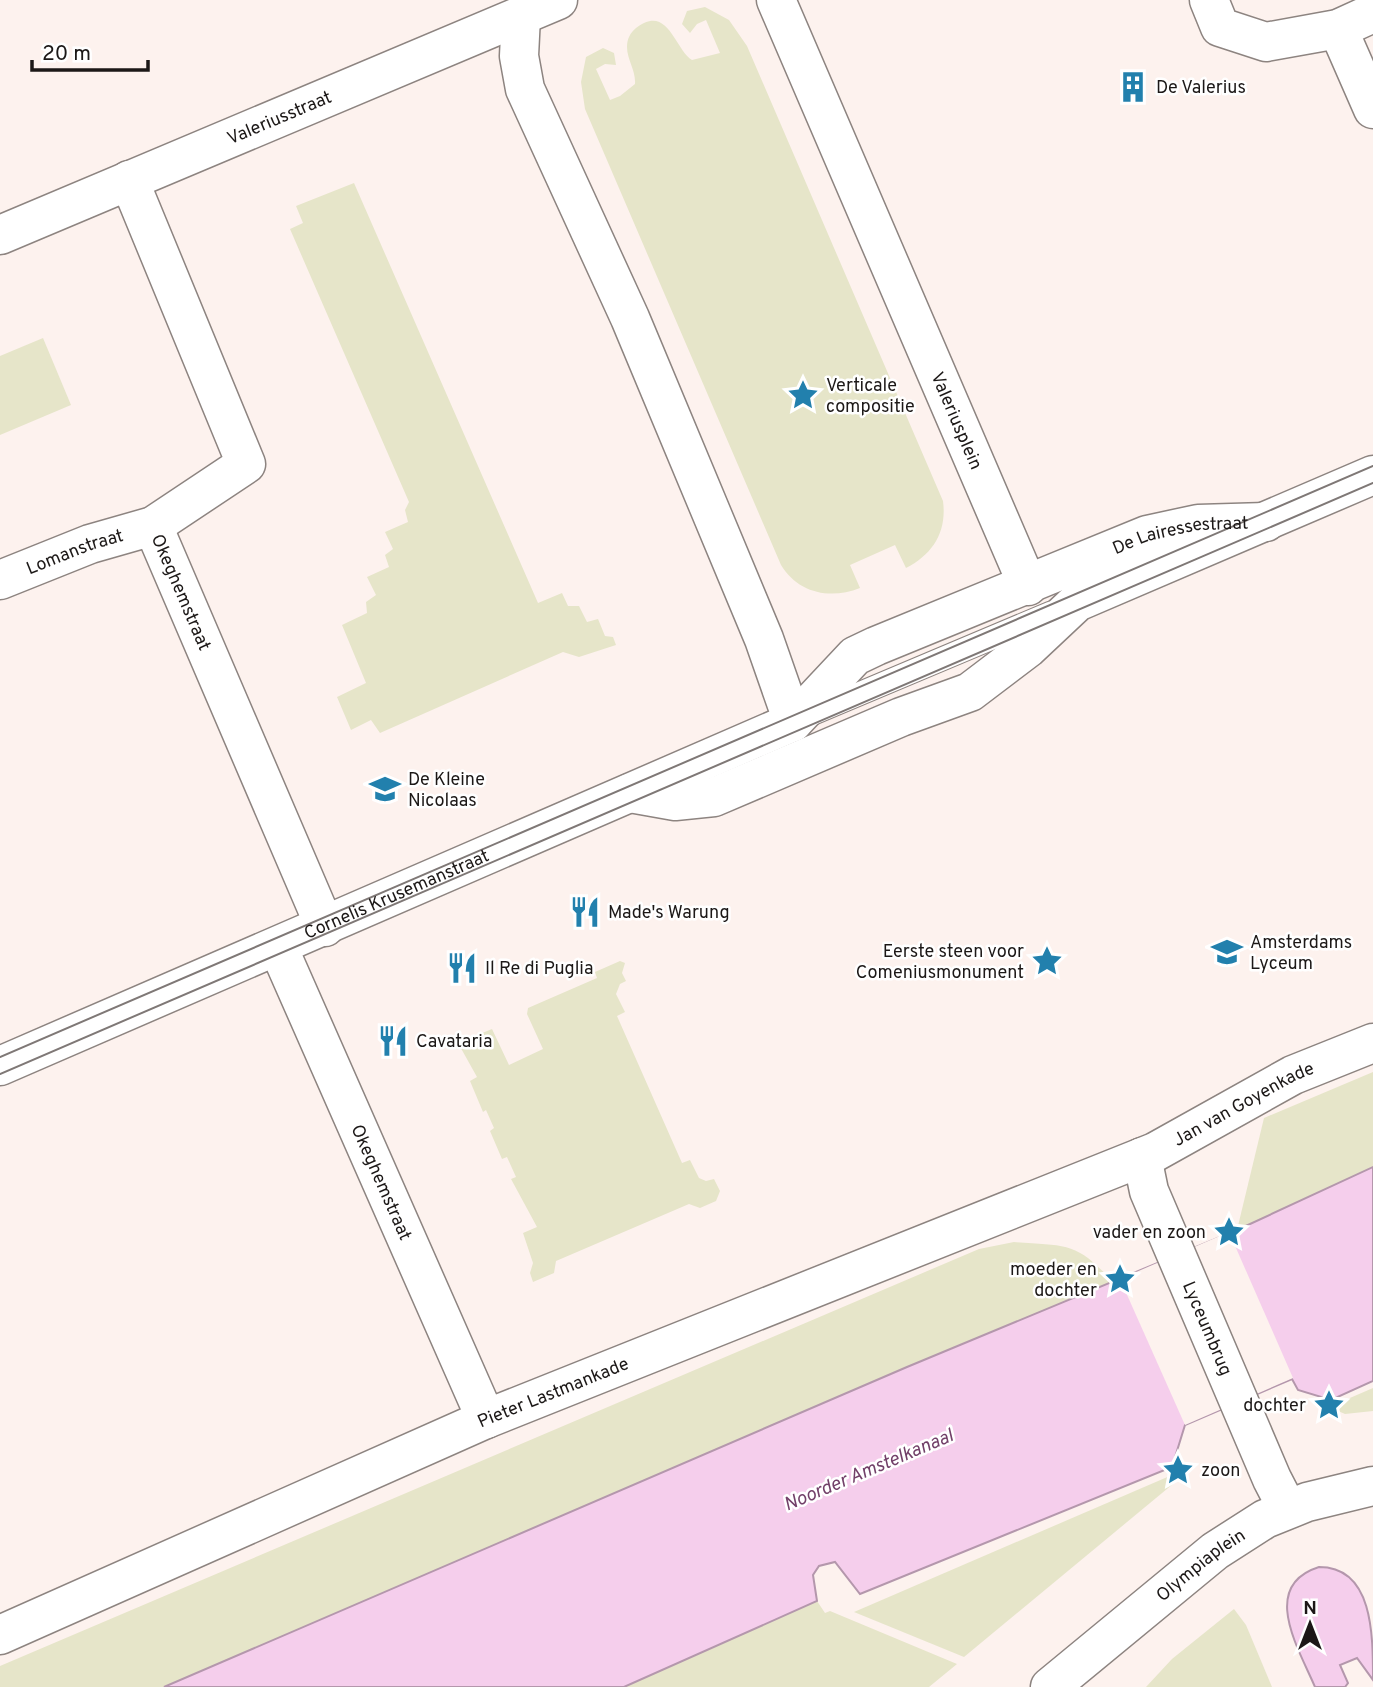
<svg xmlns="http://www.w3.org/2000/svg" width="1373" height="1687" font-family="Overpass,sans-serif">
<rect width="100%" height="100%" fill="#fdf2ee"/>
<g fill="#e6e5c9">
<path d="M 705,7 L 729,20 L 747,46 L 943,501 C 947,532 933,554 906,568 L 895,545 L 850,565 L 860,588 C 830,600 798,593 781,565 L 585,109 L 581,82 L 586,57 L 603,48 L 614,53 L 616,65 L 605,64 L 596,69 L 610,100 L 620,96 L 635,84 C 636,70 627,60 627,47 C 627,39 630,33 636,28 C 668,3 675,50 692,60 L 720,53 L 706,20 L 697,24 L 690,33 L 682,24 L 687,11 Z"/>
<polygon points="354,183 538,603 562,593 568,606 579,606 587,622 598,619 605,636 613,637 616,645 579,657 563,652 380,733 371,720 351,730 337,697 366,683 342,625 367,613 366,602 376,595 367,577 389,567 385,555 393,549 385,532 408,522 405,510 409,502 290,229 303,223 296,206"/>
<polygon points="43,338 71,405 0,435 0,356"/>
<polygon points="620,961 625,963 622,973 626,981 620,984 616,994 625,1012 617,1016 682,1163 690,1160 699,1178 706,1181 714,1179 720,1191 716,1201 700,1208 689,1204 556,1261 554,1273 533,1282 530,1273 533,1263 523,1233 537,1227 511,1179 516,1177 507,1157 502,1159 490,1131 494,1128 486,1110 483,1112 470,1081 477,1077 458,1043 492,1029 509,1065 543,1049 527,1014 528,1008 597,978 595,972"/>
<polygon points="1373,1072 1373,1167 1237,1230 1264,1118"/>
<path d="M 1014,1242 C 1067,1246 1076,1241 1113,1282 L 907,1367 L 164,1687 L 0,1687 L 0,1666 L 979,1249 Z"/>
<polygon points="1373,1388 1373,1411 1345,1414 1329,1407"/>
<polygon points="1179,1472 1179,1479 964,1657 854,1612"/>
<polygon points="817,1601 825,1613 830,1611 957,1664 929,1687 624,1687"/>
<polygon points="1234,1609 1246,1625 1272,1687 1146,1687 1172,1659"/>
</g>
<g fill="#f5ceec" stroke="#b497ac" stroke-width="2">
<polygon points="1373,1167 1373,1381 1331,1400 1298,1390 1292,1379 1185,1425 1172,1467 860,1594 835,1562 819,1566 813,1575 817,1601 624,1687 164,1687 907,1367 1237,1230"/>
<path d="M 1319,1567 C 1373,1567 1373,1634 1373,1680 L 1357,1658 L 1340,1665 L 1348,1683 L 1345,1687 L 1315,1687 C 1299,1649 1259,1586 1319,1567 Z"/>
</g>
<polygon fill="#fdf2ee" points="1229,1232 1293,1378 1185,1425 1120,1279"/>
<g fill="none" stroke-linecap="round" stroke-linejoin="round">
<defs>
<polyline id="service" points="809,715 1051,613"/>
<g id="minor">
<path id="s1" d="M 776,0 L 1028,586"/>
<polyline points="1209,0 1220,27 1266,42 1338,29 1373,13"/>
<polyline points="521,16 519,56 525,89 630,318 764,639 793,722"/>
<polyline points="1338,29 1373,109"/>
<path id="s2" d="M 0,235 L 558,0"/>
<path id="s3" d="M 153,526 L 325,927"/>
<path id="s4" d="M 0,580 L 90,544 L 153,526 L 246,464 L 129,180"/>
<path id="s5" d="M 278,947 L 486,1419"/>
<path id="s6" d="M 1142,1157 L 1149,1191 L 1272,1479 L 1287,1508"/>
<path id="s7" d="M 0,1635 L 486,1419 L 1155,1152 L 1293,1075 L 1373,1043"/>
</g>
<g id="tertiary">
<polyline points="630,793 675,801 714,797 901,717 970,692 1028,648 1077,602 1373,475"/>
<path id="s8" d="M 0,1066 L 793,722 L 855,656 L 876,646 L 1147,535 L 1198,524 L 1266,522"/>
<path id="s9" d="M 1050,1687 L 1215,1551 L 1265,1519 L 1307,1502 L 1373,1486"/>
</g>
</defs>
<use href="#service" stroke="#8d8480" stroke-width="25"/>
<use href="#minor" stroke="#8d8480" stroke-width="41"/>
<use href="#tertiary" stroke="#8d8480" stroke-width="41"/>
<use href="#service" stroke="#fff" stroke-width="23"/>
<use href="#minor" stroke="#fff" stroke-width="38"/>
<use href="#tertiary" stroke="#fff" stroke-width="38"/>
<g stroke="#7f7876" stroke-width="2">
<polyline points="0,1057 1373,466"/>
<polyline points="0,1074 1373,483"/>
</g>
</g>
<defs>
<symbol id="building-bare" viewBox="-9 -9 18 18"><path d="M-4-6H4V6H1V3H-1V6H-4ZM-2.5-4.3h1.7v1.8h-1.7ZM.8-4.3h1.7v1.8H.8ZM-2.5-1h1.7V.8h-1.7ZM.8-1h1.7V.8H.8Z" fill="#2280ad" stroke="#fff" stroke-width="2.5" paint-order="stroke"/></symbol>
<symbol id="sight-bare" viewBox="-9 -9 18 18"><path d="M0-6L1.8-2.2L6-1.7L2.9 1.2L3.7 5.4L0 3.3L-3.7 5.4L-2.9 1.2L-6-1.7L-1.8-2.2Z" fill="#2280ad" stroke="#fff" stroke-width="2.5" paint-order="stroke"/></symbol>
<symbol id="school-bare" viewBox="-9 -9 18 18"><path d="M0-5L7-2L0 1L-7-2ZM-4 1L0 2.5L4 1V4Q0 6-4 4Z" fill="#2280ad" stroke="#fff" stroke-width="2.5" paint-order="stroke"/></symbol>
<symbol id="restaurant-bare" viewBox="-9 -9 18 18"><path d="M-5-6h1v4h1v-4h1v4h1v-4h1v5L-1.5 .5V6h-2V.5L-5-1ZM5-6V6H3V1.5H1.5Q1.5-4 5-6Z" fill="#2280ad" stroke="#fff" stroke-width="2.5" paint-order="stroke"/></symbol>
</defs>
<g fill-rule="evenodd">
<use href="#building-bare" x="1111" y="65" width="44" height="44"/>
<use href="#sight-bare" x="781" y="373" width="44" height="44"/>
<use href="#school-bare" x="363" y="767" width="44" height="44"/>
<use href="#restaurant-bare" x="563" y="890" width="44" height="44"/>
<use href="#school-bare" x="1205" y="930" width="44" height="44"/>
<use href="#sight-bare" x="1025" y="939" width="44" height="44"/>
<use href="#restaurant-bare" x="440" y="946" width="44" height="44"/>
<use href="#restaurant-bare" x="371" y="1019" width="44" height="44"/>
<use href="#sight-bare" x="1207" y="1210" width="44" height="44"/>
<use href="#sight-bare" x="1098" y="1257" width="44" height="44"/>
<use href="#sight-bare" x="1307" y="1383" width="44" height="44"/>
<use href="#sight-bare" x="1156" y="1448" width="44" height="44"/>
</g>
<g text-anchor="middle" stroke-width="5" stroke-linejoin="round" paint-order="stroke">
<g font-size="18" fill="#1c1817" stroke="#fff" text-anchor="start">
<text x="1156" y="93">De Valerius</text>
<text x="826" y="391">Verticale<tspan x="826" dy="21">compositie</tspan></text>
<text x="408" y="785">De Kleine<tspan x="408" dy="21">Nicolaas</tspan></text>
<text x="608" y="918">Made's Warung</text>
<text x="1250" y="948">Amsterdams<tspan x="1250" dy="21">Lyceum</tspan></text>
<text x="1024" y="957" text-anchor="end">Eerste steen voor<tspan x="1024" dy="21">Comeniusmonument</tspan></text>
<text x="485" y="974">Il Re di Puglia</text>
<text x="416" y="1047">Cavataria</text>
<text x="1206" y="1238" text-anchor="end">vader en zoon</text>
<text x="1097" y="1275" text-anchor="end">moeder en<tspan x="1097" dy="21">dochter</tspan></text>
<text x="1306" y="1411" text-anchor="end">dochter</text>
<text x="1201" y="1476">zoon</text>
</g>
<g font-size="18" fill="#1c1817" stroke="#fff">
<text dy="6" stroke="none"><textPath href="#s2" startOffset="303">Valeriusstraat</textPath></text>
<text dy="6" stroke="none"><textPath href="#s1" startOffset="458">Valeriusplein</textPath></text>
<text dy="6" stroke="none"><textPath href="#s8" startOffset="1304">De Lairessestraat</textPath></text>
<text dy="6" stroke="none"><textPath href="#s4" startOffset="80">Lomanstraat</textPath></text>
<text dy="6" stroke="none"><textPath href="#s3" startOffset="72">Okeghemstraat</textPath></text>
<text dy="6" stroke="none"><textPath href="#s8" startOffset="432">Cornelis Krusemanstraat</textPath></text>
<text dy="6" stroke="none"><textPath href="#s7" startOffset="1353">Jan van Goyenkade</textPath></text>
<text dy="6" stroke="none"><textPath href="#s5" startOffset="257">Okeghemstraat</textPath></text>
<text dy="6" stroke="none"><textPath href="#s6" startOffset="184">Lyceumbrug</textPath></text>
<text dy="6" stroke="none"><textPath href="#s7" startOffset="604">Pieter Lastmankade</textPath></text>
<text dy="6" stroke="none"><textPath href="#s9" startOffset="194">Olympiaplein</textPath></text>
</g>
<g font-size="19" font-style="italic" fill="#724069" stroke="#fff">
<text transform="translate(868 1469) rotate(-23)" y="7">Noorder Amstelkanaal</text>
</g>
</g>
<g transform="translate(1310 1624)" stroke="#ffffff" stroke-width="5" paint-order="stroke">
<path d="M0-5L12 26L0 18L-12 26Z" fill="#1c1817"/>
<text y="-10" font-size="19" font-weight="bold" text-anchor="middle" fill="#1c1817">N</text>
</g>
<path d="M32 60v10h116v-10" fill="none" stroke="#1c1817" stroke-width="3.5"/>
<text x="42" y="60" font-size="21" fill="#1c1817" stroke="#ffffff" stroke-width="5" paint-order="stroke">20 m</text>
</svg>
